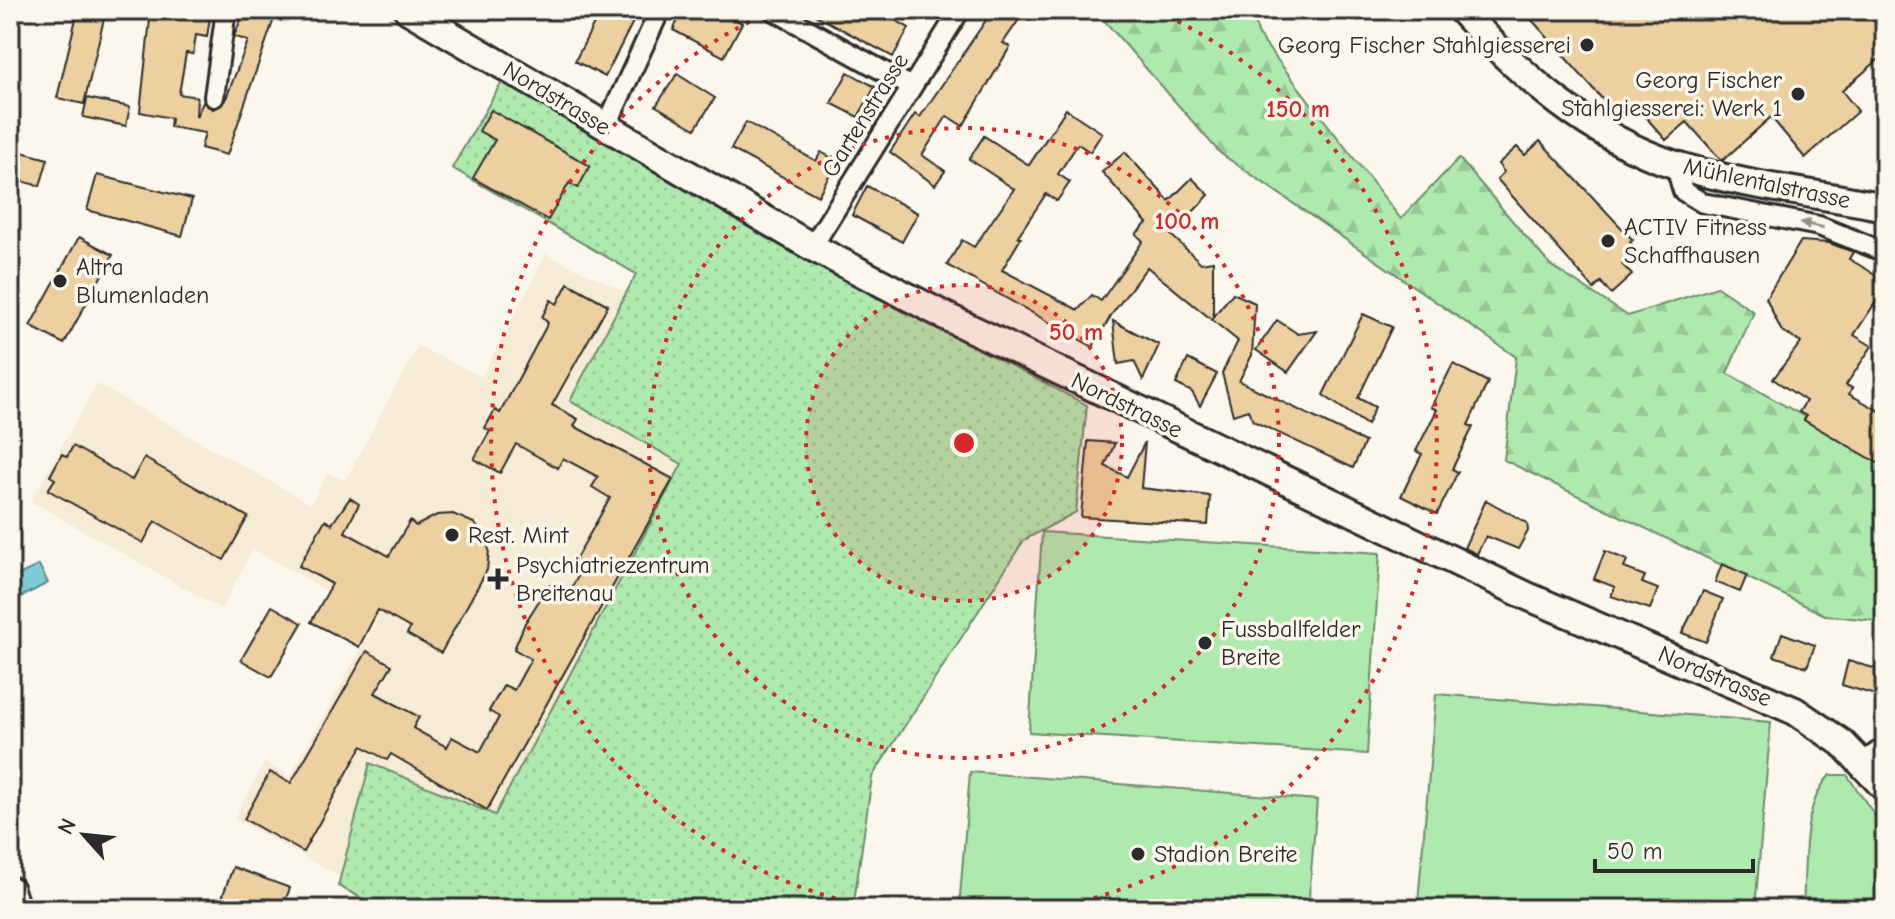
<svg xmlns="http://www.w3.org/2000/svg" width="1895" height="919" font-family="'Comic Neue',sans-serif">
<defs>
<pattern id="forest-firs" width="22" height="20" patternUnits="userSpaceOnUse" patternTransform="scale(2)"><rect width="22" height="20" fill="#aee9ad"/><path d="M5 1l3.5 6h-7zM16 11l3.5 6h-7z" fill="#96c895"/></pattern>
<pattern id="park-dots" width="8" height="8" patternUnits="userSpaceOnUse" patternTransform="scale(2)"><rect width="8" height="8" fill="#aee9ad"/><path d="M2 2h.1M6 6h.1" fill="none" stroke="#96c895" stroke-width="1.8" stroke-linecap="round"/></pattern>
</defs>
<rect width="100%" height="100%" fill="#fbf7ec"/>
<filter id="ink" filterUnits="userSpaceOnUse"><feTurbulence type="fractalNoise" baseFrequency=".0125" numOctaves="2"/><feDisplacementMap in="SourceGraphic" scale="16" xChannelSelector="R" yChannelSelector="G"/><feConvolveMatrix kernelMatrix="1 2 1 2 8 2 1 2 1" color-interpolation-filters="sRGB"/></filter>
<g filter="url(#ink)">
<polygon fill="#f6ebd5" points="546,254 658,307 758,454 532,878 380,898 234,819 265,762 290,776 377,620 253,549 221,609 31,501 97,384 311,504 328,473 345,481 418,346 482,377"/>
<g fill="#aee9ad" stroke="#6c8a6c" stroke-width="2">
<polygon points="1042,532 1380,553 1367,754 1029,732"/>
<polygon points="1436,694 1771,722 1755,909 1500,909 1418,902"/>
<polygon points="970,772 1317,800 1308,909 959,909"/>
<path d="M 1830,775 L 1847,775 L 1885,830 L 1885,909 L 1803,909 C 1806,867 1800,807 1830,775 Z"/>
</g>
<polygon fill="url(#forest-firs)" stroke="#6c8a6c" stroke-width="2" points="1095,10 1251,10 1259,36 1401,219 1459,158 1550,265 1628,316 1717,287 1754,312 1727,373 1885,462 1885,622 1825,615 1504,460 1516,357 1220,153"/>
<polygon fill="url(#park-dots)" stroke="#6c8a6c" stroke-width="2" points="503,80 794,253 1087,405 1076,512 1024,540 872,777 853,909 383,909 338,886 370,763 495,815 682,464 570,401 636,274 452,168"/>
<polygon fill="#7bcbd5" stroke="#5b8b91" stroke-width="2" points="39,565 48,583 15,600 10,579"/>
<g fill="#ecd0a0" stroke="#2b2b2b" stroke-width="2">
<polygon points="78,10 106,10 84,104 57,98"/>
<polygon points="151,10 211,10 207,37 196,35 193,54 186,53 179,94 197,97 196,117 203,102 213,109 225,101 248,41 234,36 245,10 277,10 227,155 201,148 205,133 170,127 171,118 140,112"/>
<polygon points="601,10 639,10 605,77 575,61"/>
<polygon points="683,10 717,10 742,23 724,57 673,30"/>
<polygon points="806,10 877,10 909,28 893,57"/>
<polygon points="993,10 1002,10 1018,21 1003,43 1010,47 963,126 947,116 922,155 945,171 935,185 890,152 915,114 920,117"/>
<polygon points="1523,10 1864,10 1885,29 1885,54 1842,91 1858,111 1805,158 1771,117 1722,161 1687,122 1666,140 1635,105 1620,119"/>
<polygon points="848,72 875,87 858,117 831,103"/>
<polygon points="677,74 715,98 695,129 656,106"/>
<polygon points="87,98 130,107 126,126 83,117"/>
<polygon points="1066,109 1102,133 1090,152 1078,144 1058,174 1070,182 1057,201 1046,194 1018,236 1021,238 1002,270 1078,310 1092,295 1101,301 1143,241 1136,234 1147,223 1102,172 1125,152 1169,201 1192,178 1209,195 1171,235 1201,263 1213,261 1213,317 1233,293 1255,303 1252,355 1239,381 1365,442 1353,468 1253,421 1248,410 1233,415 1222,373 1238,341 1147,267 1112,314 1093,347 947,265 962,240 974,247 1014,189 969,159 984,136 1029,165"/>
<polygon points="491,110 590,166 578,188 569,183 548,220 473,178 495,140 479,131"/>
<polygon points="746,122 816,161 821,152 837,161 818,196 731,149"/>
<polygon points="1540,141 1633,240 1630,242 1637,251 1622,264 1632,275 1611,294 1601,282 1594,289 1497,179 1504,172 1498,164 1517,147 1525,155"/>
<polygon points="10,149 48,159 40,186 10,178"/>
<polygon points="97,175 192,199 182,236 87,210"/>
<polygon points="867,186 918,213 902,242 852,215"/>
<polygon points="79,237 113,255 64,344 30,326"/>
<polygon points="1801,241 1829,243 1853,252 1849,259 1885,280 1885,288 1854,335 1872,346 1846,385 1852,388 1849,394 1885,414 1885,467 1804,420 1806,416 1799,412 1806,401 1773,379 1801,342 1781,330 1766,298"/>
<polygon points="568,283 608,305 552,405 578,419 574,426 673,479 487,810 391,754 387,760 362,746 303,852 244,819 270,772 291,783 367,651 392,665 375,693 419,717 413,728 447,747 452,737 480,752 499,717 489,711 504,685 514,690 531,659 514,649 525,623 549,585 568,595 584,565 575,560 610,498 592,487 598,477 563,458 558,468 516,444 500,473 474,459 490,431 485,428 495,410 500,413 548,323 542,317 551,300 557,304"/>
<polygon points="1363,314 1392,327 1358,398 1375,407 1367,425 1323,395"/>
<polygon points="1277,320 1298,334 1317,331 1288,372 1256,350"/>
<polygon points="1113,321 1159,345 1143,380 1134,361 1118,364"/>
<polygon points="1188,359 1217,374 1200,406 1192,392 1176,384"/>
<polygon points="1453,364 1488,382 1468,425 1473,427 1452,469 1458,472 1437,514 1401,496 1422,454 1416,451 1437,410 1431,407"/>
<polygon points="1088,441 1115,443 1105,466 1127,477 1145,442 1141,488 1210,496 1208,525 1081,517"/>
<polygon points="73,446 132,480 144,458 248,517 224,560 155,521 143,543 48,490 55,479 50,476 62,454 67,457"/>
<polygon points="350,498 359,504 345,532 389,556 410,521 416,526 437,515 453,514 474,523 484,535 489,550 487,570 441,653 407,634 410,628 378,610 359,647 311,622 332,584 299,566 325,520 332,524"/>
<polygon points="1486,500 1527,523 1528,531 1518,549 1486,536 1477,554 1464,548"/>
<polygon points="1605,551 1627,560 1624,568 1645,576 1642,583 1658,589 1650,609 1611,596 1615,587 1594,579"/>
<polygon points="1722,564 1747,575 1740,592 1715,582"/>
<polygon points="1703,591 1723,599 1706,642 1682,633"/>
<polygon points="272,606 302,623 271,677 241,660"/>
<polygon points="1782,633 1815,645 1807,667 1774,656"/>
<polygon points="1848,661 1885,671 1885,698 1842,685"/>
<polygon points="233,867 290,888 282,909 218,909"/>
</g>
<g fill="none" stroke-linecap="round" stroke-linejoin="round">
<defs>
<g id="street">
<polyline points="773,10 910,86"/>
<polyline points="214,97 226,10"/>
<polyline points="606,127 660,10"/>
<polyline points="1675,164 1683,191 1703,203 1819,226 1885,252"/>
<polyline points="812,247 960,10"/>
<polyline points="1863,762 1885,747"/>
</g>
<g id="secondary">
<polyline points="408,10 812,247 949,318 1527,596 1795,711 1842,743 1885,788"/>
<path d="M 1461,10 C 1521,76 1589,137 1676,165 C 1744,186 1816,193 1885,207"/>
<polyline points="10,890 16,909"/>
</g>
</defs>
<use href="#street" stroke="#2b2b2b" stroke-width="24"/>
<use href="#secondary" stroke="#2b2b2b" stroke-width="32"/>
<use href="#street" stroke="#fbf7ec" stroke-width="18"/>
<use href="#secondary" stroke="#fbf7ec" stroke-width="26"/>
</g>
<defs><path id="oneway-solid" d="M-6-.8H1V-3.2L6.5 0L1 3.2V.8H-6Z" transform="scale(2)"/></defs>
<use fill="#93918c" href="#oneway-solid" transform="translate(1812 225) rotate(-167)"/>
</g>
<circle cx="964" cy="443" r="158" fill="#d62828" fill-opacity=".12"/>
<g fill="none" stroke="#d62828" stroke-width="4" stroke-dasharray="4 8">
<circle cx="964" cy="443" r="158"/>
<circle cx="964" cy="443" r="315"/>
<path d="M882 909A473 473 0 0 1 772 11M1156 11A473 473 0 0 1 1046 909"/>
</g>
<g fill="#2b2b2b" stroke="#fbf7ec" stroke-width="3">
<circle cx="1587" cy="45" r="8"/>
<circle cx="1798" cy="94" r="8"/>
<circle cx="1608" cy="241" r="8"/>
<circle cx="60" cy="281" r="8"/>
<circle cx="452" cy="535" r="8"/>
<path d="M494 567h8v8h8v8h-8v8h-8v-8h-8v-8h8z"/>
<circle cx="1205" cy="643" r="8"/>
<circle cx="1138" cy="854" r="8"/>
</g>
<g text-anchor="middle" stroke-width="7" stroke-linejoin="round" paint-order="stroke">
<g font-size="24" fill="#2b2b2b" stroke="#fbf7ec" text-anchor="start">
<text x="1571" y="53" text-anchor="end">Georg Fischer Stahlgiesserei</text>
<text x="1782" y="88" text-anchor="end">Georg Fischer<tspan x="1782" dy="28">Stahlgiesserei: Werk 1</tspan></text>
<text x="1624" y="235">ACTIV Fitness<tspan x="1624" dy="28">Schaffhausen</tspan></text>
<text x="76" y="275">Altra<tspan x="76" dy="28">Blumenladen</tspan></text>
<text x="468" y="543">Rest. Mint</text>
<text x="516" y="573">Psychiatriezentrum<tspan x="516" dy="28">Breitenau</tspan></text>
<text x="1221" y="637">Fussballfelder<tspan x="1221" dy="28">Breite</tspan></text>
<text x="1154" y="862">Stadion Breite</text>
</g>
<g font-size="24" fill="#2b2b2b" stroke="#fbf7ec">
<text transform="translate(557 98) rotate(31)" y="8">Nordstrasse</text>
<text transform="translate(865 115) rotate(-58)" y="8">Gartenstrasse</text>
<text transform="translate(1767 183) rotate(12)" y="8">Mühlentalstrasse</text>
<text transform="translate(1127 405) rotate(26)" y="8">Nordstrasse</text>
<text transform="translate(1715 676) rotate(23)" y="8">Nordstrasse</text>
</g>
</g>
<circle cx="964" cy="443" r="12" fill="#d62828" stroke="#fbf7ec" stroke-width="4"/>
<g font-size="24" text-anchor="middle" font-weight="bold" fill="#d62828" stroke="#fbf7ec" stroke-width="7" stroke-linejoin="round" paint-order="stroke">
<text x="1298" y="117">150 m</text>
<text x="1187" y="229">100 m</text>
<text x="1076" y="340">50 m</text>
</g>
<rect width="1895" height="919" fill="none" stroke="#fbf7ec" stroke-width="40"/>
<rect x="20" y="20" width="1855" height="879" fill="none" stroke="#2b2b2b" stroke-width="3" filter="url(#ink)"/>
<g transform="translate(84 835) rotate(297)" stroke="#fbf7ec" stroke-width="6" paint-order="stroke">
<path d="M0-6L14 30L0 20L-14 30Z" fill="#2b2b2b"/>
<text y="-12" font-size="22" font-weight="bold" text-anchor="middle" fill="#2b2b2b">N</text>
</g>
<path d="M1595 859v12h158v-12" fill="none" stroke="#2b2b2b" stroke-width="4"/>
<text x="1607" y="859" font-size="24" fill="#2b2b2b" stroke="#fbf7ec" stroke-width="6" paint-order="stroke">50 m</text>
</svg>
